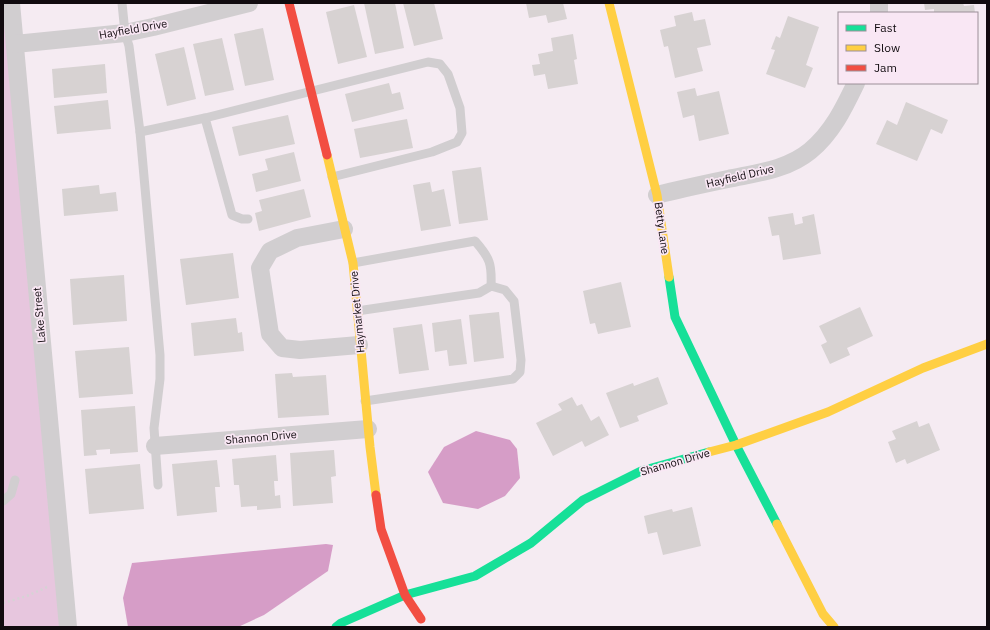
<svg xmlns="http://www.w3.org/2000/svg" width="990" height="630" font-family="'IBM Plex Sans',sans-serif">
<rect width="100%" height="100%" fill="#f5ebf2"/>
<polygon fill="#e7c6de" points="3,3 66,627 3,627"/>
<g fill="#d69dc7">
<polygon points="476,431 510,440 517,449 520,478 505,496 478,509 443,503 428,472 444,447"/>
<polygon points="326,544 333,545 328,571 264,615 238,627 128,627 123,598 132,563"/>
</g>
<g fill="#d7d2d2">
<polygon points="364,3 395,3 404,48 375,54"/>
<polygon points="403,3 434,3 443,39 414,46"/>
<polygon points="526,3 563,3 567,19 548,23 546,15 529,18"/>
<polygon points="924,3 963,3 964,6 974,5 975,13 934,13 934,9 925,10"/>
<polygon points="354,5 367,57 338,64 326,12"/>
<polygon points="692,12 694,21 705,19 711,45 697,48 703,71 675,78 668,46 664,47 660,30 676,26 674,16"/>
<polygon points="788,16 819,27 806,65 813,68 805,88 766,74 775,50 771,49 776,36 780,38"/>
<polygon points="263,28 274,80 245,86 234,34"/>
<polygon points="573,34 577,59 574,60 578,84 548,89 545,74 534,76 532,65 540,64 538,54 553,51 551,38"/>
<polygon points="222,38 234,90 205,96 193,44"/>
<polygon points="184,47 196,99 167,106 155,54"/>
<polygon points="105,64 107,93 54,98 52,69"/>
<polygon points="389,83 392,94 400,92 404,109 352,122 345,94"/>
<polygon points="695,88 697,96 719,91 729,134 699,141 694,115 683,118 677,92"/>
<polygon points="108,100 111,129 57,134 54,106"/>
<polygon points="906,102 948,120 942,134 931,129 917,161 876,144 887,120 897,125"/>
<polygon points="288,115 295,144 239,156 232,127"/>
<polygon points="407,119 413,148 360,158 354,129"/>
<polygon points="294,152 301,181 256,192 252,174 268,170 265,159"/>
<polygon points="481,167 488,220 459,224 452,171"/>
<polygon points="430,182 432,192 444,189 451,226 421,231 413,185"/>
<polygon points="99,185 100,194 116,192 118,211 64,216 62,189"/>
<polygon points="304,189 311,217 259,231 255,213 262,211 259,200"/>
<polygon points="793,213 795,225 803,223 802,217 814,214 821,254 783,260 779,235 772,236 768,217"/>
<polygon points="233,253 239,298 186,305 180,259"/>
<polygon points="124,275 127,321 73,325 70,279"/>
<polygon points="621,282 631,327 598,334 595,323 590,324 583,291"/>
<polygon points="860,307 873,336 847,348 850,355 830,364 821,345 827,342 819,326"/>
<polygon points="499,312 504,358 474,362 469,315"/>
<polygon points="236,318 238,333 242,332 244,351 194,356 191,323"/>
<polygon points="461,319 467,364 449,366 447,350 435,352 432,323"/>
<polygon points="422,324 429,370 399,374 393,328"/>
<polygon points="129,347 133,394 79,398 75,351"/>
<polygon points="292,373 293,377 326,375 329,415 278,418 275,374"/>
<polygon points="658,377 668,404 637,416 639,421 620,428 606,393 633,383 634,386"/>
<polygon points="572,397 577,406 582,404 591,421 599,416 609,435 585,447 582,441 553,456 536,423 562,410 558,404"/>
<polygon points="135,406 138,452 110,454 110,449 96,450 97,455 84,456 81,410"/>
<polygon points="917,421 919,427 929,423 940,450 907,464 905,459 896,463 888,442 896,439 892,431"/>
<polygon points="334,450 336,476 331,477 333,503 293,506 290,453"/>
<polygon points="276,455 278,481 274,481 275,496 280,495 281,508 257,510 257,506 241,507 239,485 234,485 232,459"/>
<polygon points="217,460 220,487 215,487 217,512 177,516 172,464"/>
<polygon points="140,464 144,509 89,514 85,469"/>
<polygon points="692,507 701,546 663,555 657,532 648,534 644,516 672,509 673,512"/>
</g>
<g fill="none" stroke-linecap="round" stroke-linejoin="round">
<polyline stroke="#d6d3d5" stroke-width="2.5" stroke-dasharray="2 3" stroke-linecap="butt" points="3,603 27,596 47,587"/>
<g stroke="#d1ced0" stroke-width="9">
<polyline points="122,3 125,33 129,46 140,132 160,355 160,379 154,428 158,485"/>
<polyline points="205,118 232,215 242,219 248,219"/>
<polyline points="140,132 205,118 428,62 440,64 448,74 460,108 462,133 457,142 432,152 332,177"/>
<path d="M 353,263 L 475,241 C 490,258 492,264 491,286 L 479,293 L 357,311"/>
<polyline points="365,401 513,379 520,372 521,360 514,301 505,290 491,286"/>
<polyline points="3,501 11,494 15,480"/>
</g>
<g stroke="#d1ced0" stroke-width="18">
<polyline points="11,3 68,627"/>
<polyline points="879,3 879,13"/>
<polyline points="15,44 125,33 153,27 249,3"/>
<path d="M 657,195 C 680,189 704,184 728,179 C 756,173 787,170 810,151 C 832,133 844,108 856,83"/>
<polyline points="344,229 297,238 270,251 260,268 270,334 282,348 300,350 359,345"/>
<polyline points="155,446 368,429"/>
</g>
<g stroke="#16e098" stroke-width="9">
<polyline points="669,277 675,317 736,445 777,524"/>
<polyline points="336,627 341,623 405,595 475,576 531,543 583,500 641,471 709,452"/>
</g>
<g stroke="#ffcf43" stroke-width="9">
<polyline points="609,3 657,195 669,277"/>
<polyline points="327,155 353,263 370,447 376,495"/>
<polyline points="709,452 736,445 828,412 923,368 987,344"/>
<polyline points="777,524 823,614 834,627"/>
</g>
<g stroke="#f24e42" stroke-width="9">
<polyline points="289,3 327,155"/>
<polyline points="376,495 381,529 405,595 421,619"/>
</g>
</g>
<g text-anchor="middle" stroke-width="3.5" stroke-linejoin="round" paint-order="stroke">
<g font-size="11" fill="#110b0f" stroke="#f9e7f4">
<text transform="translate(133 29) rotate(-10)" y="4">Hayfield Drive</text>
<text transform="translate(740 176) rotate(-13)" y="4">Hayfield Drive</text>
<text transform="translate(662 228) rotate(82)" y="4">Betty Lane</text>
<text transform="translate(357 312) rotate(-95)" y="4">Haymarket Drive</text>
<text transform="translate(39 315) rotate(-95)" y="4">Lake Street</text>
<text transform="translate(261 437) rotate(-5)" y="4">Shannon Drive</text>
<text transform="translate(675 462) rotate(-16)" y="4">Shannon Drive</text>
</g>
</g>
<rect width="990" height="630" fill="none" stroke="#110b0f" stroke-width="8"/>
<rect x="838" y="12" width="140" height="72" fill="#f9e7f4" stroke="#9c8f98"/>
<rect x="846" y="25" width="20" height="6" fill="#16e098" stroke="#9c8f98"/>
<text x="874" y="32" font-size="12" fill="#110b0f">Fast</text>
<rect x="846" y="45" width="20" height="6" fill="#ffcf43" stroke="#9c8f98"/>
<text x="874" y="52" font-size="12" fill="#110b0f">Slow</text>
<rect x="846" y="65" width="20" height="6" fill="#f24e42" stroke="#9c8f98"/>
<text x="874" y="72" font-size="12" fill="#110b0f">Jam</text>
</svg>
